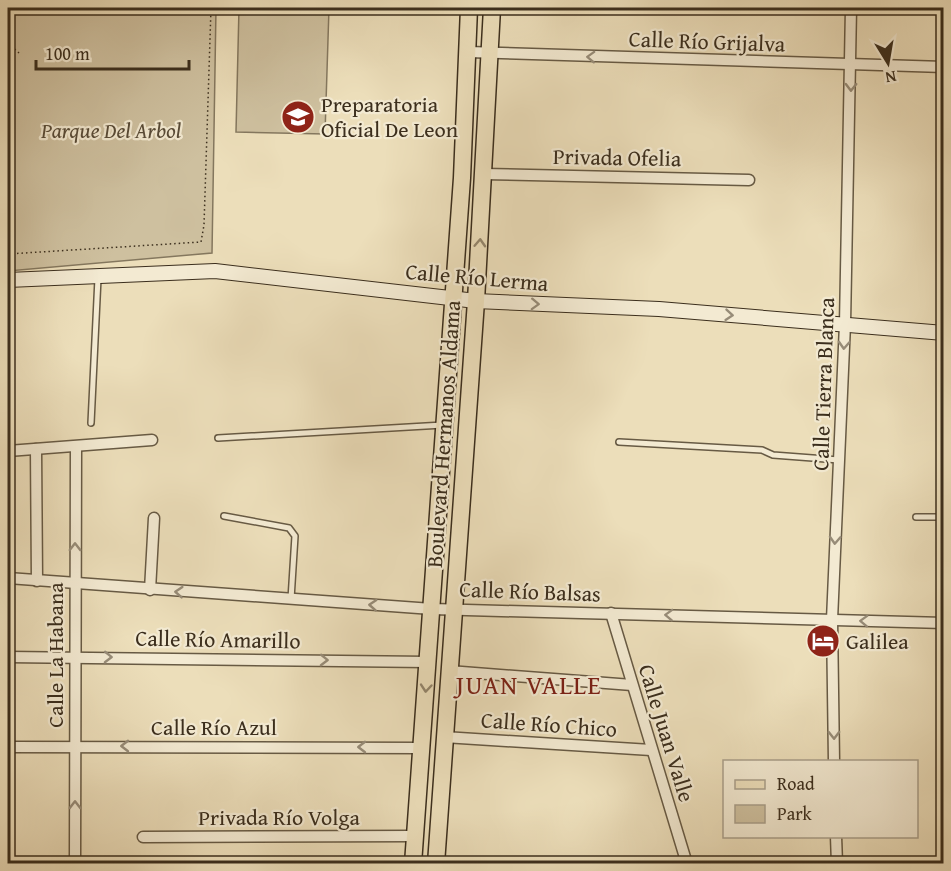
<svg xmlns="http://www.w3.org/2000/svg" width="951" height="871" font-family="'Gentium Book Plus',serif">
<rect width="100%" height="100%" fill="#ecdeba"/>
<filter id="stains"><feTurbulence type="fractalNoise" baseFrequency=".00333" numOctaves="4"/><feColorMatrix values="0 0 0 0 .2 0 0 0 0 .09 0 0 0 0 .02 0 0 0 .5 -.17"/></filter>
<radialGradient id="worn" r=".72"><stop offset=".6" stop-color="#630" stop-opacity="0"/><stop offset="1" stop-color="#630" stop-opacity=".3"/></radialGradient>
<g fill="#cec09f" stroke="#84775e" stroke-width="1.5">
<polygon points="8,8 216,8 212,253 8,271"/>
<polygon points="239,8 329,8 325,134 236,132"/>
</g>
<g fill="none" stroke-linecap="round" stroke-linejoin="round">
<defs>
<g id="lane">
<polyline points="91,423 98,278"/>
<polyline points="218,438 443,425"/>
<polyline points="619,442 762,450 773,455 839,460"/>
<polyline points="224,516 289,528 295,536 291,599"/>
<polyline points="916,517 944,517"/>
</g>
<g id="street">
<polyline points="468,52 944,67"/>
<polyline points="484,174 749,180"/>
<polyline points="36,449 37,581"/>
<polyline points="8,451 152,440"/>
<polyline points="8,578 432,609 944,623"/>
<polyline points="150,590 154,518"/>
<polyline points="611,613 687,864"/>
<polyline points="8,657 428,662"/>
<polyline points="449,671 632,685"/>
<polyline points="444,737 651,750"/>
<polyline points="8,747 421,748"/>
<polyline points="834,762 832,620 845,324 851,8"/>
<polyline points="836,836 837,864"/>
<polyline points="143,837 415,836"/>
<polyline points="75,864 76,447"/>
</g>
<polyline id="secondary" points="8,280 215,271 476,301 659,309 944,333"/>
<g id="primary">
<polyline points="413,864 462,178 469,8"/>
<polyline points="436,864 476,301 492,8"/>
</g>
</defs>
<use href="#lane" stroke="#675a44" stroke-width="8"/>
<use href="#street" stroke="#675a44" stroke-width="13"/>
<use href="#secondary" stroke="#3b2e1d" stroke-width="16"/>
<use href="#primary" stroke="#3b2e1d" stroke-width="19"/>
<g stroke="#3b2e1d" stroke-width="1.5" stroke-dasharray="1.5 3" stroke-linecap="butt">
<polyline points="8,43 19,53"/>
<polyline points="8,254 201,242 204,225 211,8"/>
</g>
<use href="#lane" stroke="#f3ead2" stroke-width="5"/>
<use href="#street" stroke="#f3ead2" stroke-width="10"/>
<use href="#secondary" stroke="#f3ead2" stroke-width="14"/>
<use href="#primary" stroke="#ecdeba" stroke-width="16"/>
</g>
<defs><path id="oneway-chevron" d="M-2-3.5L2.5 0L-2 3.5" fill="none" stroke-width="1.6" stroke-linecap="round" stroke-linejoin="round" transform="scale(1.5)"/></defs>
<g stroke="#978c78">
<use href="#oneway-chevron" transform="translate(591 57) rotate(-178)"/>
<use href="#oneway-chevron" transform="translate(851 87) rotate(91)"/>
<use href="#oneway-chevron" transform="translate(535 304) rotate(2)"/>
<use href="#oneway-chevron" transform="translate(729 315) rotate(5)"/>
<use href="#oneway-chevron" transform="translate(844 345) rotate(93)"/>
<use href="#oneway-chevron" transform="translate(835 540) rotate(93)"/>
<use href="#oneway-chevron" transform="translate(75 547) rotate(-90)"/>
<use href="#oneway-chevron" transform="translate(179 592) rotate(-176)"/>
<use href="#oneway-chevron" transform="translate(373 605) rotate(-176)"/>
<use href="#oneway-chevron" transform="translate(669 615) rotate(-178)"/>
<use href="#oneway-chevron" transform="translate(864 621) rotate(-178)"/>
<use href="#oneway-chevron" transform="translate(108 657) rotate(1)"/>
<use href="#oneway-chevron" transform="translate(324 660) rotate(1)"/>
<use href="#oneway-chevron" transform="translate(834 735) rotate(89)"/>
<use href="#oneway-chevron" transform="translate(125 746) rotate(-180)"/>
<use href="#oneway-chevron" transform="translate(362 747) rotate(-180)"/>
<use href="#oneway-chevron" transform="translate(75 805) rotate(-90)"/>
</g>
<g stroke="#94866c">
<use href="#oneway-chevron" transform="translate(480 243) rotate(-87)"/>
<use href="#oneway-chevron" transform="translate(426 688) rotate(95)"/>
</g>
<defs>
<symbol id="university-disc" viewBox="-11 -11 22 22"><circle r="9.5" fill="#8f2418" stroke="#f3ead2"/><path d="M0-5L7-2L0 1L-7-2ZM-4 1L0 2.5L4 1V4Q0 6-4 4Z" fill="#fff"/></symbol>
<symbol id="hotel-disc" viewBox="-11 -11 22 22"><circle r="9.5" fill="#8f2418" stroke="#f3ead2"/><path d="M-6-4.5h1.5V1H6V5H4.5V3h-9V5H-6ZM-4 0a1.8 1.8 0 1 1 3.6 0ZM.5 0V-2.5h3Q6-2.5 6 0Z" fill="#fff"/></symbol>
</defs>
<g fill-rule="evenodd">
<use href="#university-disc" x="279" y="98" width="38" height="38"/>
<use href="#hotel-disc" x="804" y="622" width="38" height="38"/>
</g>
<g text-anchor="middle" stroke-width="4.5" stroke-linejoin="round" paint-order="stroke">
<g font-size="22" fill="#3b2e1d" stroke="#f3ead2">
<text transform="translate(707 41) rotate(2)" y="8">Calle Río Grijalva</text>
<text transform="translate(617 157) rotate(1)" y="8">Privada Ofelia</text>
<text transform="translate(477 277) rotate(5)" y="8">Calle Río Lerma</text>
<text transform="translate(823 384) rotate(-88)" y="8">Calle Tierra Blanca</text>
<text transform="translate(443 434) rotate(-86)" y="8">Boulevard Hermanos Aldama</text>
<text transform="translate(530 591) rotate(2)" y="8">Calle Río Balsas</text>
<text transform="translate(218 639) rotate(1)" y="8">Calle Río Amarillo</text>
<text transform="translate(55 655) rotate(-90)" y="8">Calle La Habana</text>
<text transform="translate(549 724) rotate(4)" y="8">Calle Río Chico</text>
<text x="214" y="735">Calle Río Azul</text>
<text transform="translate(667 733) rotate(73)" y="8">Calle Juan Valle</text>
<text x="279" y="825">Privada Río Volga</text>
</g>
<g font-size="22" fill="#3b2e1d" stroke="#f3ead2" text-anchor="start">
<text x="321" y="112">Preparatoria<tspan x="321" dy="25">Oficial De Leon</tspan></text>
<text x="846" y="649">Galilea</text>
</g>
<g font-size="22" font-style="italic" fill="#584b37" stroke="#f3ead2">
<text x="111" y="138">Parque Del Arbol</text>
</g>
<g font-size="26" letter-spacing="1.5" fill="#7a1f14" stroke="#f3ead2">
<text x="529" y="694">JUAN VALLE</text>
</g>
</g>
<rect width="951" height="871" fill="none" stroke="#ecdeba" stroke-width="30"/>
<rect x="9" y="9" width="933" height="853" fill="none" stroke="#3b2e1d" stroke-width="3"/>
<rect x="15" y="15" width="921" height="841" fill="none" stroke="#3b2e1d" stroke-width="1.5"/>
<rect x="723" y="760" width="195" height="78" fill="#f3ead2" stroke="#a99f8a" stroke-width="1.5"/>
<rect x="735" y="780" width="30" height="9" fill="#ecdeba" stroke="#a99f8a" stroke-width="1.5"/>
<text x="777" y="790" font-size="18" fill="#3b2e1d">Road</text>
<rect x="735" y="805" width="30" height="18" fill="#cec09f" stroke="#a99f8a" stroke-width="1.5"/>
<text x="777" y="820" font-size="18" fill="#3b2e1d">Park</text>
<g transform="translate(888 63) rotate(169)" stroke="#f3ead2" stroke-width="4.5" paint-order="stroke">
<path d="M0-4.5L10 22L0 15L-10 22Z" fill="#3b2e1d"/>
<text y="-9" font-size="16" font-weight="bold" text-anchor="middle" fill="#3b2e1d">N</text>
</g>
<path d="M36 60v9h153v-9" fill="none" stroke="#3b2e1d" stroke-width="3"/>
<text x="45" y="60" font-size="18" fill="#3b2e1d" stroke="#f3ead2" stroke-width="4.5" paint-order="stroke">100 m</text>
<rect width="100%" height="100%" filter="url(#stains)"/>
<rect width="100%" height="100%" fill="url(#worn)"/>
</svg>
